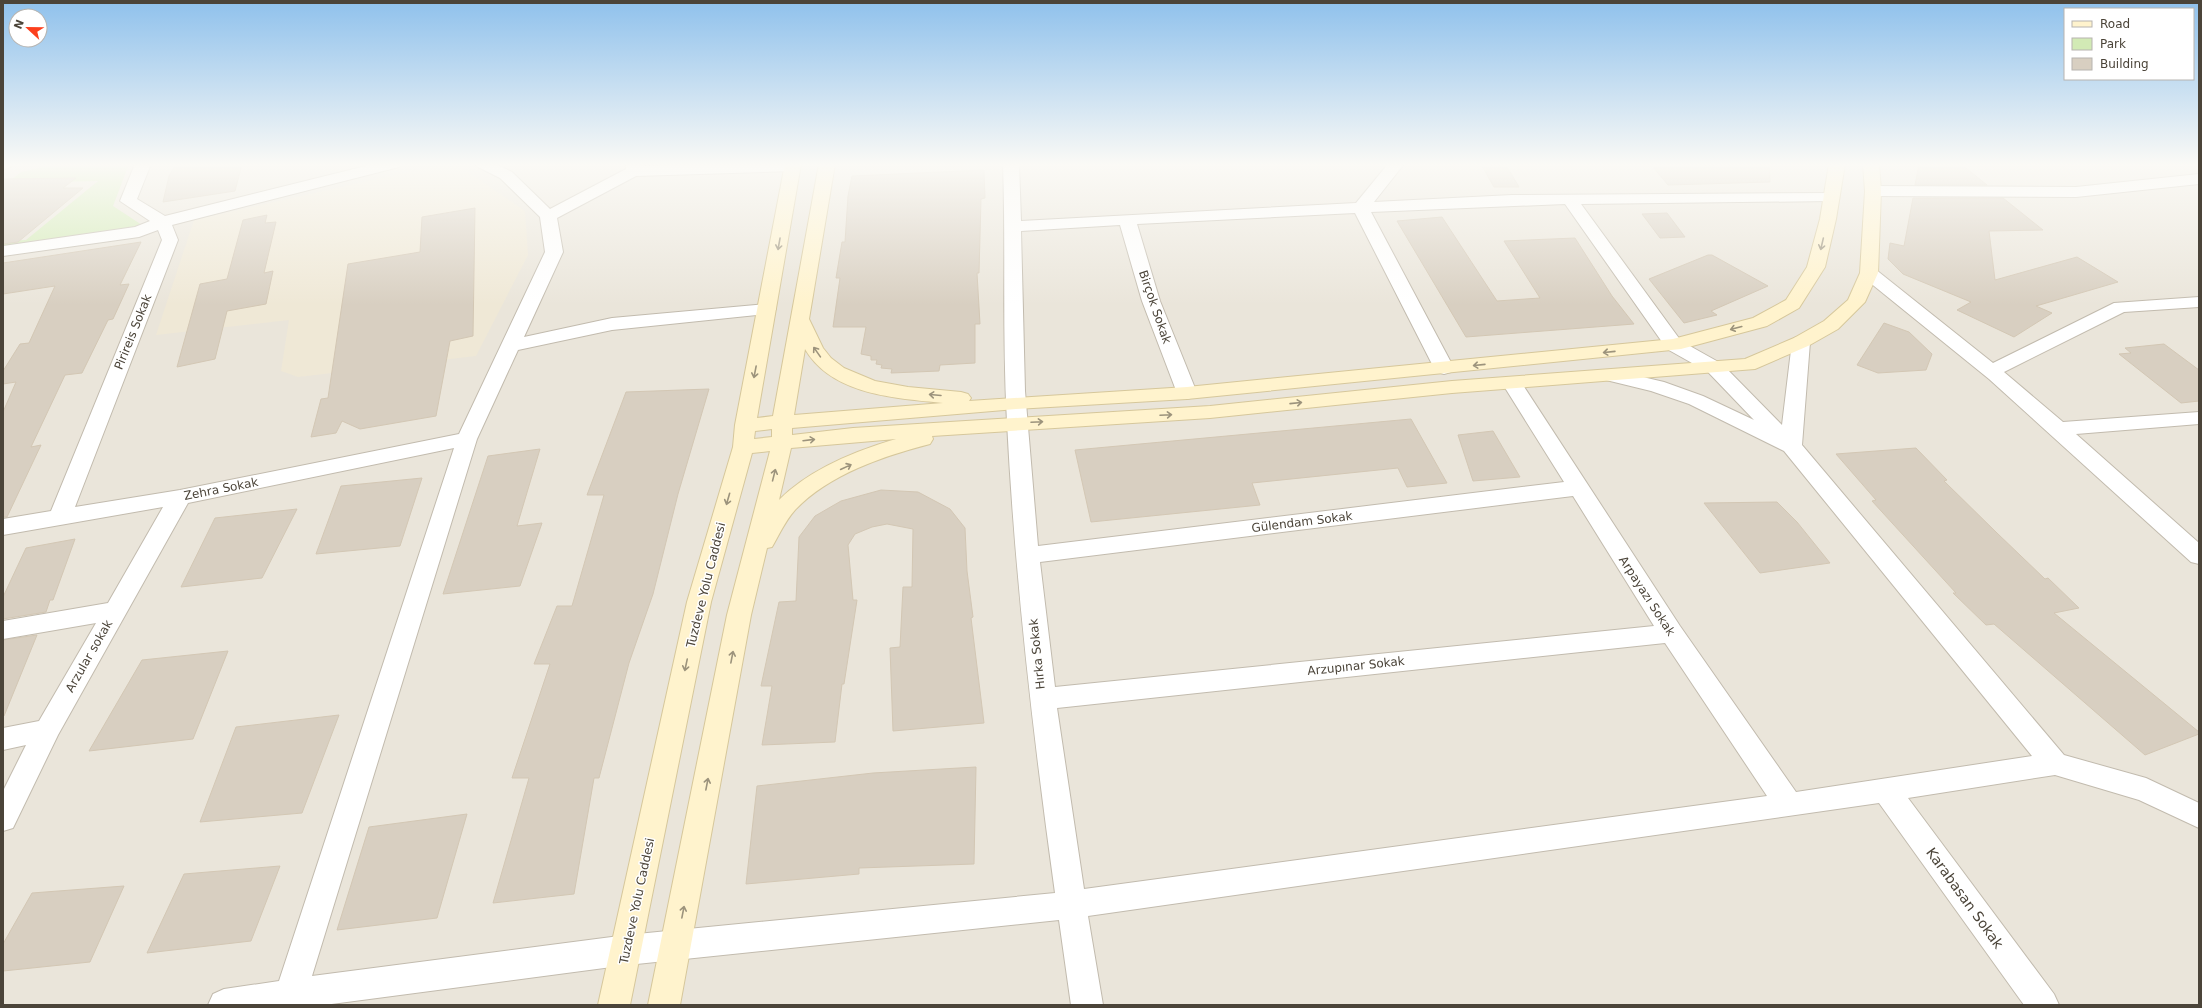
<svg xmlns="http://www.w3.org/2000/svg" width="2202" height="1008" font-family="'DejaVu Sans',sans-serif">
<rect width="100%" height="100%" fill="#f6f3ec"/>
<rect fill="#eae5da" x="3" y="164" width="2196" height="841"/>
<polygon fill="#efe8d6" points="444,164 456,164 525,211 528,255 476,356 298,377 281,371 289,320 156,335 194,220"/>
<polygon fill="#d2eab5" points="58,164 129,164 113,206 142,225 137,229 3,247 3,241 26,240 98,181 7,183 21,172"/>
<g fill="#d8cfc1" stroke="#d3c7b4">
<polygon points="176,164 242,164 235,191 163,202 169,176"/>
<polygon points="1769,164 1770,182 1668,185 1653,167"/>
<polygon points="1919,164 1961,164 1987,185 1915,185"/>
<polygon points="1506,165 1519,187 1494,187 1482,166"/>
<polygon points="984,170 985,198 981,199 979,273 977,273 980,324 975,324 975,363 940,365 939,371 891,373 892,369 881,368 882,365 876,364 877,360 871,360 871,356 861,354 866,327 833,327 840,278 836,278 842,242 845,242 848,196 852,176"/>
<polygon points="76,178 63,188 83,188 18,242 3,244 3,179"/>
<polygon points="1913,198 2003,198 2043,230 1989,231 1995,280 2077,257 2118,282 2036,306 2052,313 2014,337 1957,310 1971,302 1903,274 1888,259 1890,243 1904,246"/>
<polygon points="475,208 473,336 450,341 436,416 360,429 342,421 336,433 311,437 321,399 328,398 348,264 420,252 422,217"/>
<polygon points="1667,213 1685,237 1660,238 1642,214"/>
<polygon points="267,215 265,223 276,222 264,273 273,271 266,304 227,311 215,359 177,367 200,284 227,279 243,220"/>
<polygon points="1442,217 1497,301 1540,298 1504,241 1575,238 1612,296 1634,324 1466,337 1397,221"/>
<polygon points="141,242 120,285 129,284 113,319 108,320 82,373 65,375 31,447 41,445 7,517 3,517 3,412 16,382 3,384 3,371 20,344 29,343 55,286 3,294 3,263"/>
<polygon points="1708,255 1712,255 1768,286 1711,311 1717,315 1684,323 1649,279"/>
<polygon points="1884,323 1909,332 1932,354 1926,370 1878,373 1857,365"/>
<polygon points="2164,344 2199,370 2199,401 2181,403 2119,354 2131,353 2125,348"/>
<polygon points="709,389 678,494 653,594 629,663 599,778 594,778 574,894 493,903 529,778 512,778 550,664 534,664 557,606 572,606 604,495 587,495 626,392"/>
<polygon points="1411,419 1447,483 1407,487 1398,468 1252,483 1260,505 1091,522 1075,450"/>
<polygon points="1493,431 1520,477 1473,481 1458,435"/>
<polygon points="1916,448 1947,480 1944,481 1997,533 2045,579 2048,578 2079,608 2054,613 2199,732 2199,734 2145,755 1994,624 1986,625 1953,593 1956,593 1872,501 1876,500 1836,454"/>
<polygon points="540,449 517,526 542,523 520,586 443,594 488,456"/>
<polygon points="422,478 400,546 316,554 341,486"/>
<polygon points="881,490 918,492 950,509 965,528 967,571 973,617 971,618 984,723 893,731 890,648 900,647 903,587 912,587 913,529 887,524 872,527 855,534 848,545 853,600 857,600 844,684 842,684 835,742 762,745 772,686 761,686 779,602 796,601 799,537 815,516 841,501"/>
<polygon points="1777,502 1797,522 1830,563 1760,573 1704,503"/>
<polygon points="297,509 262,578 181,587 215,518"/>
<polygon points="75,539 53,600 50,600 46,612 3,619 3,597 26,548"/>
<polygon points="37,635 4,716 3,716 3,640"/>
<polygon points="228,651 193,739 89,751 142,660"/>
<polygon points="339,715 302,813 200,822 236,727"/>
<polygon points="976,767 974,864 859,868 859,874 746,884 757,786 873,773"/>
<polygon points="467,814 437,918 337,930 369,827"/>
<polygon points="280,866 251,941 147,953 184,874"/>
<polygon points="124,886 90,962 3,971 3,944 32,893"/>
</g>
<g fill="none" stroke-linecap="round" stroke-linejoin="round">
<defs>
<g id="street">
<path d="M 135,164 L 151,164 L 137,199 L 165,216 L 374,164 L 402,164 L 399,167 L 172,225 L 178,240 L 75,507 L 180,490 L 459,434 L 545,252 L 540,217 L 500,178 L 478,167 L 475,164 L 496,164 L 512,172 L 550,209 L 626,169 L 626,164 L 642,164 L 641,166 L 800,164 L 801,166 L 798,169 L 793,171 L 636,176 L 557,218 L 563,252 L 524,337 L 612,318 L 767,304 L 773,305 L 776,309 L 773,313 L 767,314 L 612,330 L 518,350 L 477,439 L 312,976 L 627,935 L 1055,893 C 1033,735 1015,580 1007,422 C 1002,336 1006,250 1003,164 L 1019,164 L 1021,221 L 1356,203 L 1388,164 L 1404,164 L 1374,202 L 1512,195 L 1837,193 L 1839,196 L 1837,199 L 1831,201 L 1581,204 L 1681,341 L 1722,364 L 1782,425 L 1792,342 L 1794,338 L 1801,336 L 1808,338 L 1810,342 L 1802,445 L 2064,755 L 2146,778 L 2199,803 L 2199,828 L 2139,800 L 2055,775 L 1908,798 L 2054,994 L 2059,1005 L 2024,1005 L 1879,803 L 1088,916 L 1103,1005 L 1071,1005 L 1059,920 L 627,965 L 324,1005 L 208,1005 L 213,994 L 224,989 L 279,981 L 454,448 L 188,503 L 58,735 L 13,828 L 3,831 L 3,791 L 26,745 L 3,750 L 3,728 L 39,721 L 96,623 L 3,639 L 3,621 L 108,603 L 163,507 L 3,535 L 3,519 L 51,511 L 162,240 L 158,230 L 139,237 L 3,256 L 3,246 L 135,227 L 150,221 L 120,201 ZM 1565,204 L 1667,349 L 1708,372 L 1754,420 L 1703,396 L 1664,382 L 1613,370 L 1606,372 L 1603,376 L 1606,380 L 1651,391 L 1689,404 L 1784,451 L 2032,756 L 1796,792 L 1680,626 L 1519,379 L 1512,377 L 1505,379 L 1502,383 L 1564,482 L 1038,546 L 1025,391 L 1021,231 L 1120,225 L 1142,301 L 1177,393 L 1180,397 L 1187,399 L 1194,397 L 1197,393 L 1160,301 L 1137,224 L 1355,213 L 1434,368 L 1437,372 L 1444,374 L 1451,372 L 1454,368 L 1371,212 ZM 1573,496 L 1654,626 L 1055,687 L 1040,562 ZM 1665,643 L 1767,796 L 1084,889 L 1057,708 Z"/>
<polygon points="2199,174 2199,184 2076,197 1873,196 1867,194 1865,191 1867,188 1873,186 2076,187"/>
<polygon points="1869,268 1875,269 1993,363 2114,303 2199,297 2199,307 2124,312 2004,372 2063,422 2199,412 2199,424 2076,434 2199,543 2199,564 2191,562 1989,379 1863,277 1860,273 1863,269"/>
</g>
<g id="secondary">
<polygon points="3,164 13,164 10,167 3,170"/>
<path d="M 785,164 L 801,164 L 757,418 L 773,416 L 819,164 L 835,164 L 809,319 L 823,348 L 831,358 L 844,368 L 875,381 L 908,387 L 961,392 L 968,394 L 971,398 L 969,401 L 1187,387 L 1673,339 L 1753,318 L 1786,300 L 1807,267 L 1820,219 L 1829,164 L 1845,164 L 1836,219 L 1825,267 L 1799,308 L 1767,326 L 1681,349 L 1187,399 L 1016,409 L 792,428 L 792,435 L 853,428 L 1210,406 L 1452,381 L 1745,359 L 1794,338 L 1824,321 L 1848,300 L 1860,273 L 1865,191 L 1863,164 L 1879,164 L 1881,191 L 1878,273 L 1865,302 L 1838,329 L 1808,346 L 1755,369 L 1452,393 L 1210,418 L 932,436 L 933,439 L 930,444 C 884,456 829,474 795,510 C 785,521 779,535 772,547 L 767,548 L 751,615 L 680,1005 L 648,1005 L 727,615 L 770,451 L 752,453 L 711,602 L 630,1005 L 598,1005 L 687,602 L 733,447 L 735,425 ZM 805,349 C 832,395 895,398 943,403 L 794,415 ZM 772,429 L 772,437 L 754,439 L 755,431 ZM 896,439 C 855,451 810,469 779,500 L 791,448 Z"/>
</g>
</defs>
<use href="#street" stroke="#c2bbae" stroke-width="2"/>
<use href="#secondary" stroke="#d6c79b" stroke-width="2"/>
<use href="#street" fill="#fff" fill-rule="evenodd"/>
<use href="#secondary" fill="#fff3cd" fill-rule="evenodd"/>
</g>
<defs><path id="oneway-shaft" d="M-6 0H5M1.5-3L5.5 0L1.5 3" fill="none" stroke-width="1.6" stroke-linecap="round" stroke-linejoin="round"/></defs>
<g stroke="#9c937c">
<use href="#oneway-shaft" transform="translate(779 244) rotate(100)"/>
<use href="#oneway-shaft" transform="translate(1822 244) rotate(103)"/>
<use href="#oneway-shaft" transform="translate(1736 328) rotate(165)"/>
<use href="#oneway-shaft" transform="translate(817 352) rotate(-125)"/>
<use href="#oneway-shaft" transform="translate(1609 352) rotate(174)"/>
<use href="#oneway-shaft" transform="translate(1479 365) rotate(174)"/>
<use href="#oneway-shaft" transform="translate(755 372) rotate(101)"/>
<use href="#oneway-shaft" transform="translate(935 395) rotate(-175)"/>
<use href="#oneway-shaft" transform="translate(1296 403) rotate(-6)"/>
<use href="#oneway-shaft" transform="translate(1166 415) rotate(-3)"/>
<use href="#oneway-shaft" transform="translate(1037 422) rotate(-3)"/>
<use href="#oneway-shaft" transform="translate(809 440) rotate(-7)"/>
<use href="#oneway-shaft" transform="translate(846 467) rotate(-25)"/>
<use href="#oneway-shaft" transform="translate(774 475) rotate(-76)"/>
<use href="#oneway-shaft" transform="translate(728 499) rotate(106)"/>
<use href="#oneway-shaft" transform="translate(732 657) rotate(-79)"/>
<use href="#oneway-shaft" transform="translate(686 665) rotate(102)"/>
<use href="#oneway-shaft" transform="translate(707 784) rotate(-79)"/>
<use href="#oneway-shaft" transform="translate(683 912) rotate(-79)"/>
</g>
<linearGradient id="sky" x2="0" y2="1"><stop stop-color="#8fc1ec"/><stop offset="0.54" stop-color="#fbfaf6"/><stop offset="1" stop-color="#fbfaf6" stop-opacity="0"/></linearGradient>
<rect width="2202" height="305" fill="url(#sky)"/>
<g text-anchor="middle" stroke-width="3" stroke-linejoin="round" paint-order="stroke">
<g font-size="12" fill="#4b4439" stroke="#fff">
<text transform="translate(1155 307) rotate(71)" y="4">Birçok Sokak</text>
<text transform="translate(133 332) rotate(-68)" y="4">Pirireis Sokak</text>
<text transform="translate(221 489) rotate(-11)" y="4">Zehra Sokak</text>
<text transform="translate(1302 522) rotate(-7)" y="4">Gülendam Sokak</text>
<text transform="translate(706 585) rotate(-76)" y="4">Tuzdeve Yolu Caddesi</text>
<text transform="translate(1647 596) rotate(57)" y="4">Arpayazı Sokak</text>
<text transform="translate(1037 654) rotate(-96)" y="4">Hırka Sokak</text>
<text transform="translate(89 656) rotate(-60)" y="4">Arzular sokak</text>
<text transform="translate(1356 666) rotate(-6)" y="4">Arzupınar Sokak</text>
<text transform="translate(637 901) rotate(-78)" y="4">Tuzdeve Yolu Caddesi</text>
</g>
<g font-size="14" fill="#4b4439" stroke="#fff">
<text transform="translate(1965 898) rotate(54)" y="5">Karabasan Sokak</text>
</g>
</g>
<rect width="2202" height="1008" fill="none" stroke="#4b4439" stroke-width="8"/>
<rect x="2064" y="8" width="130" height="72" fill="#ffffff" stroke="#b7b4b0"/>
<rect x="2072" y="21" width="20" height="6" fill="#fff3cd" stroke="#b7b4b0"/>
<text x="2100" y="28" font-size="12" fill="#4b4439">Road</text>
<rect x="2072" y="38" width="20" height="12" fill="#d2eab5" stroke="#b7b4b0"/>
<text x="2100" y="48" font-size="12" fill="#4b4439">Park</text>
<rect x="2072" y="58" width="20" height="12" fill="#d8cfc1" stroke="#b7b4b0"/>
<text x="2100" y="68" font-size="12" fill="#4b4439">Building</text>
<g transform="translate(28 28) rotate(292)"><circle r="19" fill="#ffffff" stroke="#b7b4b0"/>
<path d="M0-3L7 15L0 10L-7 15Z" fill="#fc3f1d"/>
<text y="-6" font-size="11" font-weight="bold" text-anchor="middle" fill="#4b4439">N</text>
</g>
</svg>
